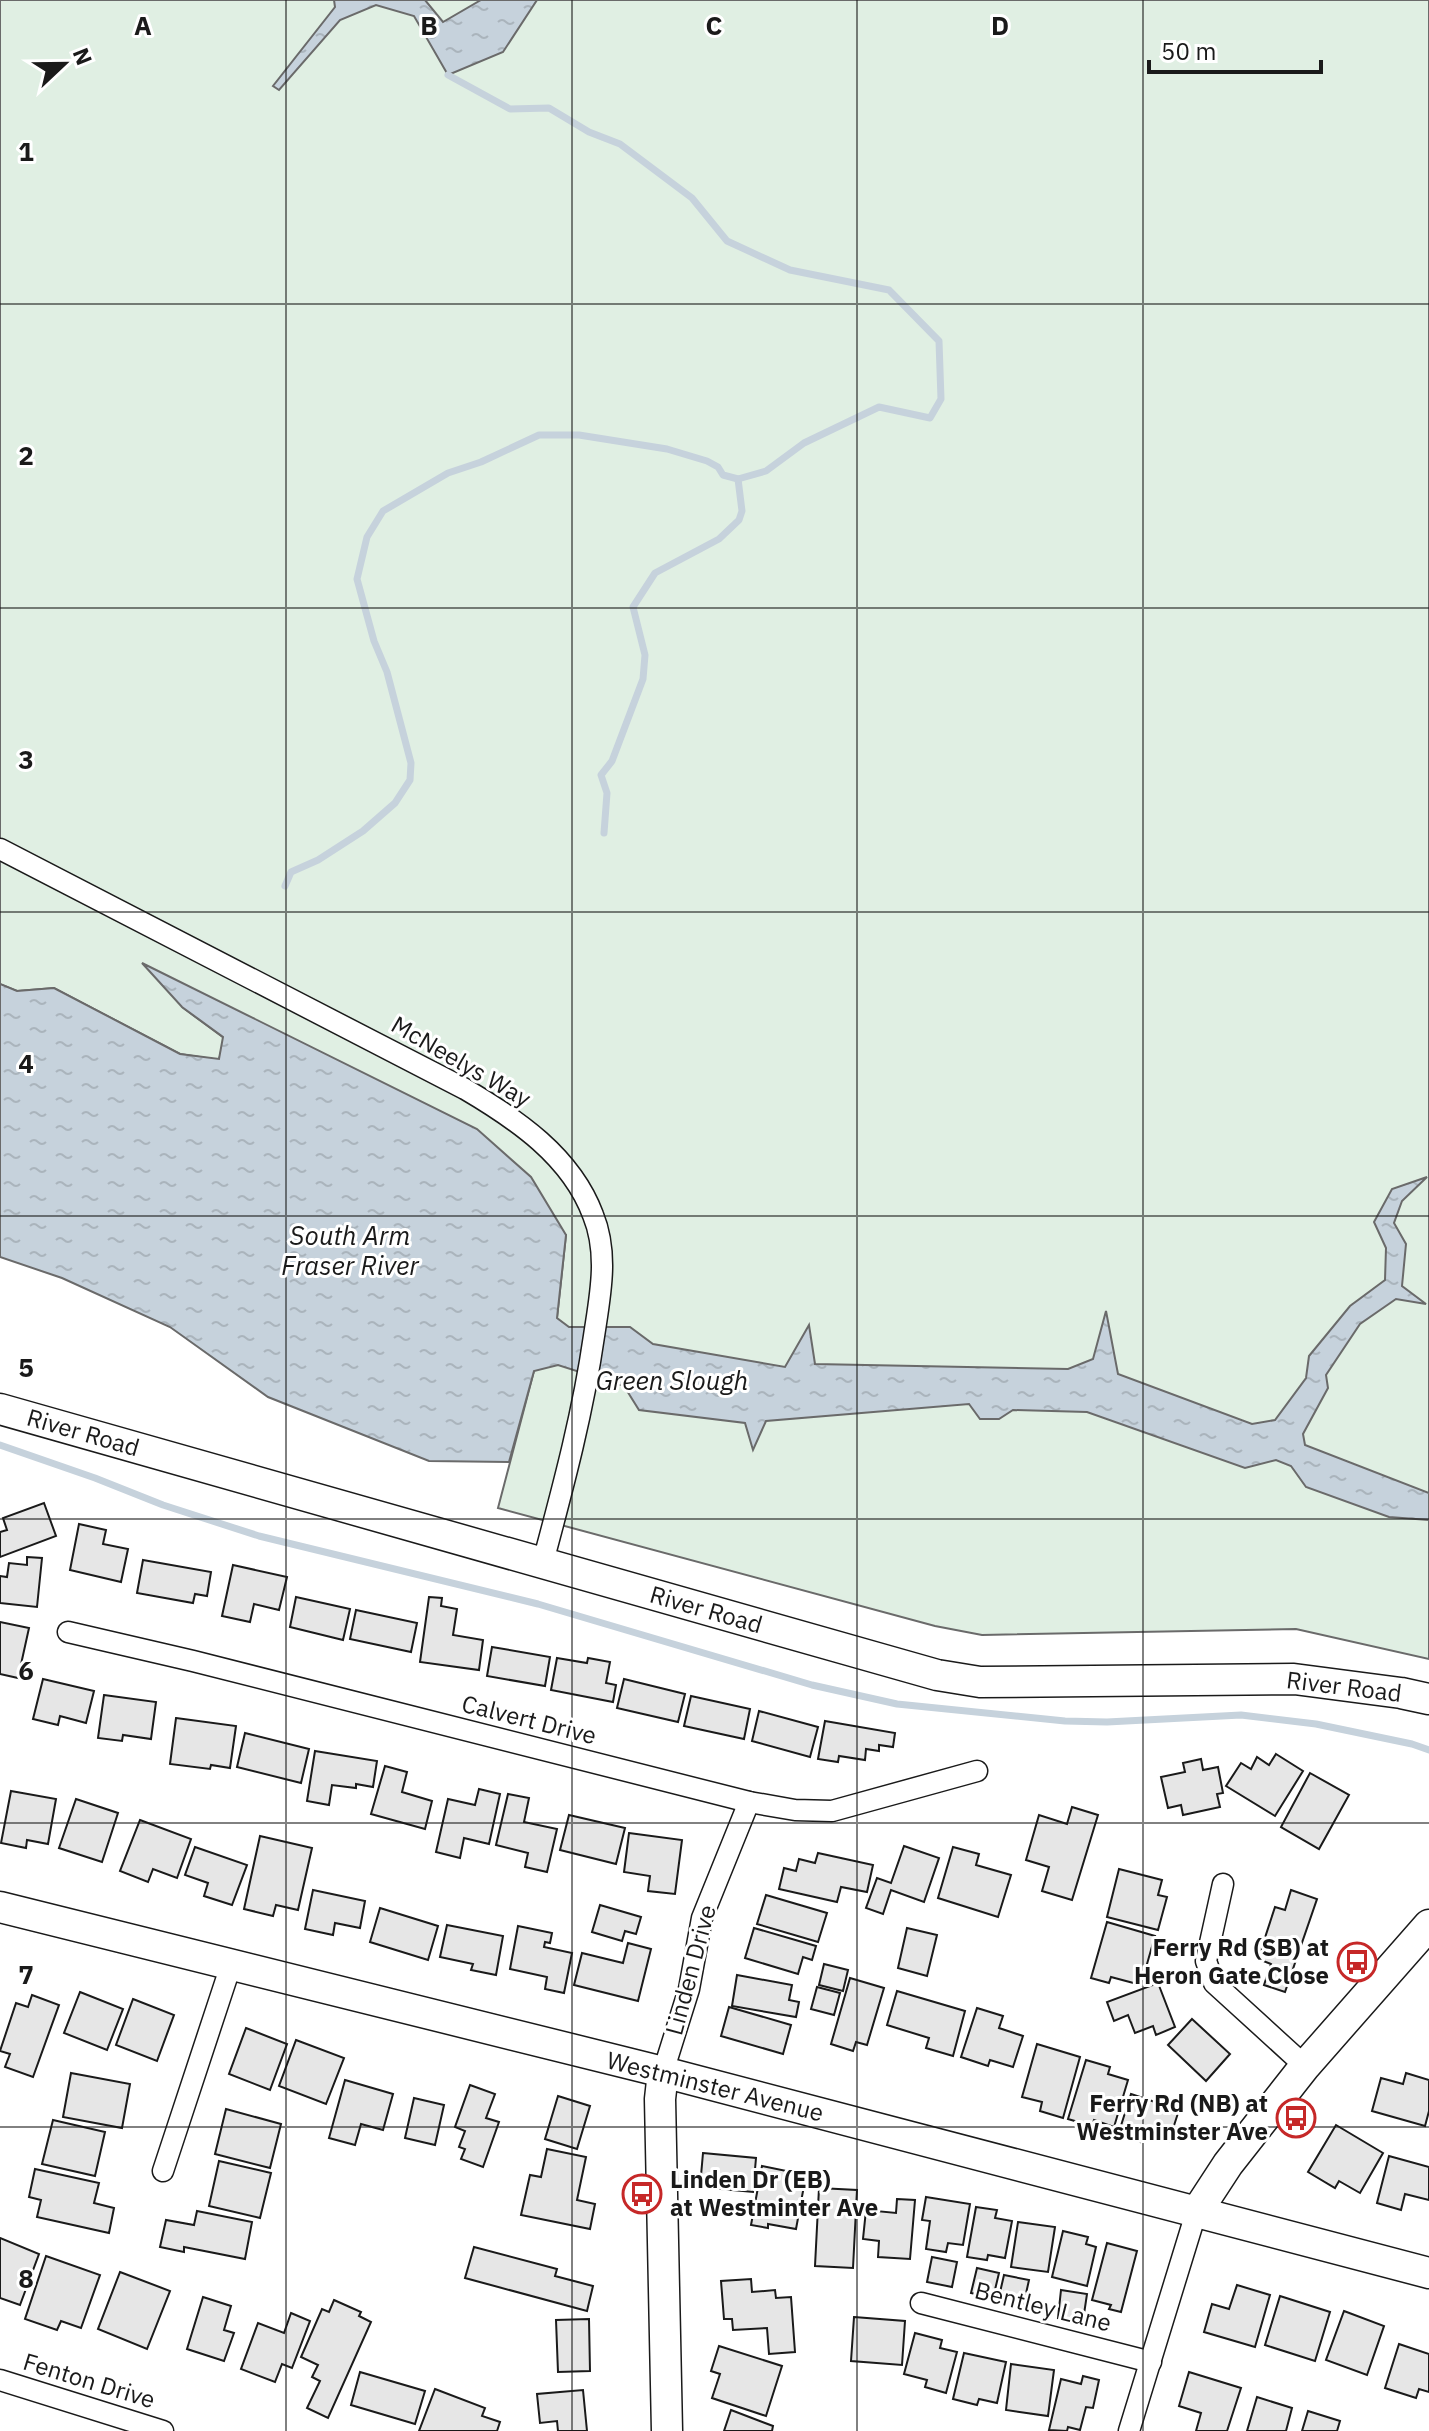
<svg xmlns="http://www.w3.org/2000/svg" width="1429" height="2431" font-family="'IBM Plex Sans',sans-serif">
<defs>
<pattern id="water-ripples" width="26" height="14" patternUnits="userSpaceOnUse" patternTransform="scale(2)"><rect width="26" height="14" fill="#c6d2dc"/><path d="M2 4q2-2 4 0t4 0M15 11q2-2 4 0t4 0" fill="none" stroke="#aab4bc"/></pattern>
</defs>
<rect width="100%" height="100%" fill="#fff"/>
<polygon fill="#e0efe3" stroke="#6a6a6a" stroke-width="2" points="0,0 1429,0 1429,1659 1296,1629 982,1635 935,1626 498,1508 534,1371 557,1318 566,1235 182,1007 224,1038 219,1060 180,1054 54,988 17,991 0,984"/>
<g fill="url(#water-ripples)" stroke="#6a6a6a" stroke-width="2">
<polygon points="334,0 425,0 443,22 481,0 537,0 503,52 448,75 414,16 376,5 340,20 279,90 273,86 335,7"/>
<polygon points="142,963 477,1129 531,1177 566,1235 557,1318 569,1327 630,1327 653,1344 785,1367 809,1325 815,1364 1068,1369 1093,1359 1106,1311 1118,1374 1252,1424 1275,1420 1306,1378 1309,1356 1350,1306 1385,1280 1386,1248 1374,1222 1392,1189 1427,1177 1402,1201 1394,1223 1406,1244 1402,1286 1426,1304 1396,1299 1360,1324 1326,1375 1328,1388 1303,1434 1305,1445 1429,1493 1429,1520 1389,1517 1306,1487 1291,1466 1276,1460 1245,1468 1087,1412 1013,1410 999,1419 980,1419 969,1404 766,1421 753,1450 745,1423 639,1410 624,1386 558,1365 534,1371 509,1462 429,1461 268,1397 170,1327 62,1278 0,1257 0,984 17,991 54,988 180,1054 219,1059 223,1037 182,1007"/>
</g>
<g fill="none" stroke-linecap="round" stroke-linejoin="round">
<g stroke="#c6d2dc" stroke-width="7">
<polyline points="604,833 607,793 601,775 612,761 643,679 645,655 633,607 655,573 719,539 739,520 742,511 738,479"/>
<polyline points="285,886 291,872 318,860 363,831 395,803 410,780 411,763 387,672 374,641 357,579 367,537 383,511 448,473 481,462 539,435 579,435 667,449 707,461 718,467 723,475 738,479 766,471 804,443 879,407 930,418 941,399 939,341 889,290 790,270 727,241 692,198 620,144 589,132 549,108 510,109 448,75"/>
<polyline points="0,1445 95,1478 163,1505 259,1536 538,1604 812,1685 897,1704 1065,1721 1107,1722 1241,1715 1316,1724 1412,1744 1429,1750"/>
</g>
</g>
<g fill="#e6e6e6" stroke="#1a1a1a" stroke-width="2">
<polygon points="44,1503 56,1536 0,1557 0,1532 7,1530 3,1518"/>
<polygon points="79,1524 106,1530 103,1544 128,1549 121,1582 70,1570"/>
<polygon points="27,1557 42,1558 37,1607 0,1603 0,1576 7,1577 9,1563 27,1565"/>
<polygon points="143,1560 211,1572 207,1596 195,1594 193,1603 137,1593"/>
<polygon points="233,1565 287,1577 279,1610 254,1604 250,1622 222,1616"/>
<polygon points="296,1597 350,1609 343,1640 290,1627"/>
<polygon points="429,1597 442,1598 441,1606 457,1609 453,1635 483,1640 479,1670 420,1662"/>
<polygon points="356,1610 417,1623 411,1652 350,1639"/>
<polygon points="0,1622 29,1628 18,1678 0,1674"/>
<polygon points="492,1647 550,1657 545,1686 487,1676"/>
<polygon points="557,1658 587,1663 588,1658 610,1662 606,1683 616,1685 613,1702 551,1690"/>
<polygon points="43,1679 94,1691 86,1723 60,1716 58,1725 33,1719"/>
<polygon points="624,1679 685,1694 678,1722 617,1708"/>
<polygon points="104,1695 156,1702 151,1739 123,1735 122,1741 98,1738"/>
<polygon points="691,1696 750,1709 744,1739 684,1726"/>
<polygon points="759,1711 818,1727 810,1757 752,1741"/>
<polygon points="176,1718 236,1726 230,1768 211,1765 210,1769 170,1764"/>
<polygon points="825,1721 895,1733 893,1747 879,1745 879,1751 866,1749 865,1760 839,1756 838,1762 818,1759"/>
<polygon points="245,1733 309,1749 301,1783 237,1767"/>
<polygon points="315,1751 377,1761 373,1787 356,1784 356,1788 332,1785 329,1805 307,1801"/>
<polygon points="1276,1754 1303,1771 1275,1816 1226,1786 1241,1763 1251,1769 1257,1757 1269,1765"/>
<polygon points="1201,1759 1203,1770 1218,1767 1223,1793 1217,1794 1220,1807 1183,1815 1181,1805 1168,1808 1161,1777 1185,1772 1183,1763"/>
<polygon points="385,1766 407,1772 402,1792 432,1801 425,1829 371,1814"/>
<polygon points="1310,1773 1349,1795 1319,1849 1281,1827"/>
<polygon points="479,1789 500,1794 489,1844 464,1838 460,1858 436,1852 448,1799 475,1805"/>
<polygon points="11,1791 56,1799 48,1844 27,1840 26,1848 1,1843"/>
<polygon points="508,1794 529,1798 524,1822 557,1829 547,1872 525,1867 528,1853 496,1845"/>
<polygon points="76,1799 118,1813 102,1862 59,1848"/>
<polygon points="1072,1807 1098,1815 1072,1900 1042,1891 1049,1867 1026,1860 1039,1815 1067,1824"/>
<polygon points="569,1815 625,1828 616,1864 560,1850"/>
<polygon points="140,1820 191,1839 177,1878 153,1869 148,1882 120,1871"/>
<polygon points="629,1833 682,1840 675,1894 648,1891 650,1876 624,1872"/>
<polygon points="260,1836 312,1848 298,1910 276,1905 273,1916 244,1909"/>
<polygon points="904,1846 939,1858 924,1902 891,1890 883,1914 866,1908 877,1878 891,1883"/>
<polygon points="195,1847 247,1865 232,1905 204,1896 208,1883 185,1875"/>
<polygon points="953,1847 979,1854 976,1865 1011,1875 998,1917 938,1898"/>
<polygon points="818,1853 873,1865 867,1892 841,1887 837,1902 779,1889 784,1868 796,1871 799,1859 815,1863"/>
<polygon points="1119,1869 1162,1880 1158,1895 1167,1897 1158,1930 1107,1917"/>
<polygon points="313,1890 365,1901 360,1928 335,1923 333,1935 305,1929"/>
<polygon points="1291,1890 1317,1899 1285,1992 1264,1985 1271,1964 1258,1959 1275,1907 1285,1910"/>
<polygon points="766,1895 827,1913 818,1942 757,1924"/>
<polygon points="600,1905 641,1917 636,1934 625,1931 622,1941 592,1932"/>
<polygon points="380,1908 438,1926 428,1960 370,1942"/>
<polygon points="1107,1922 1155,1936 1141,1985 1111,1977 1109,1983 1091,1978"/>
<polygon points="447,1925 503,1936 496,1975 471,1970 473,1964 440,1957"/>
<polygon points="518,1926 552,1933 550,1943 545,1942 544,1947 572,1953 564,1993 545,1989 547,1977 510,1969"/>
<polygon points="754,1928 816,1946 812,1960 803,1957 798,1974 745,1958"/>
<polygon points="907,1928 937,1935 927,1976 898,1968"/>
<polygon points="628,1943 651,1949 638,2001 574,1985 582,1953 623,1963"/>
<polygon points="824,1964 848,1970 843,1991 819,1985"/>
<polygon points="737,1975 792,1985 789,2000 799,2002 796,2017 732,2006"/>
<polygon points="850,1978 884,1988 867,2045 856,2042 853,2051 831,2044"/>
<polygon points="1158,1983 1175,2027 1156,2035 1153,2026 1135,2033 1128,2015 1114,2021 1107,2002"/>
<polygon points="817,1987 840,1993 834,2015 811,2009"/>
<polygon points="897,1991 965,2011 953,2056 926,2048 929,2038 887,2025"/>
<polygon points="80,1992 123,2009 107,2050 64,2033"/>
<polygon points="32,1995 59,2005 33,2077 5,2067 10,2054 0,2051 16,2003 28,2007"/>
<polygon points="133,1999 174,2015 157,2061 116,2045"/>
<polygon points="729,2007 791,2025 783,2054 721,2036"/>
<polygon points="977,2008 1003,2016 999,2028 1023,2036 1013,2067 990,2060 988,2066 961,2057"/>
<polygon points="1192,2019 1230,2054 1206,2081 1168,2045"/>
<polygon points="246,2028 287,2044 270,2090 229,2074"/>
<polygon points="296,2040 344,2058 326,2104 279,2086"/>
<polygon points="1037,2044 1080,2057 1063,2118 1040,2111 1042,2102 1022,2097"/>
<polygon points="1086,2060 1110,2067 1108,2074 1128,2080 1114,2127 1094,2120 1092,2126 1068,2119"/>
<polygon points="71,2073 130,2084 122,2128 63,2117"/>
<polygon points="1406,2073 1429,2080 1429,2111 1425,2126 1372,2111 1381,2078 1403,2084"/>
<polygon points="345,2080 393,2094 383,2130 361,2124 355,2145 329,2138"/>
<polygon points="470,2085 495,2094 486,2118 499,2122 483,2167 461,2159 465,2149 459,2147 465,2131 455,2127"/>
<polygon points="1131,2094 1179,2110 1169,2141 1143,2133 1140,2142 1118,2135"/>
<polygon points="558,2096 590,2106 577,2149 545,2139"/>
<polygon points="414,2098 444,2105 435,2145 405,2138"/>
<polygon points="226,2109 281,2124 270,2168 215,2154"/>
<polygon points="53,2120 105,2132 95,2176 42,2164"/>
<polygon points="1336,2125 1383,2153 1360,2193 1339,2181 1335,2188 1308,2172"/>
<polygon points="547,2149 586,2157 577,2200 595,2204 590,2229 521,2215 530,2175 541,2177"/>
<polygon points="703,2153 756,2158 753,2192 700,2187"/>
<polygon points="1389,2156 1429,2167 1429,2200 1405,2194 1401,2210 1377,2203"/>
<polygon points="219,2161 271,2173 260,2218 209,2206"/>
<polygon points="762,2166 806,2175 796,2229 768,2224 768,2228 751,2225"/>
<polygon points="35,2169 99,2183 94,2203 114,2208 109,2233 37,2217 41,2200 29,2197"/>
<polygon points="819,2188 857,2190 853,2268 815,2266"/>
<polygon points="926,2197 970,2204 963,2245 948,2243 946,2252 926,2249 930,2221 922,2220"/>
<polygon points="897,2199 915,2200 910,2259 878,2257 879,2241 863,2239 866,2210 896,2213"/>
<polygon points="976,2207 997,2210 995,2218 1012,2221 1005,2258 988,2255 987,2260 967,2257"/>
<polygon points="197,2211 252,2222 245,2259 184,2247 184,2252 160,2247 166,2220 194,2225"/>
<polygon points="1018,2222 1055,2227 1048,2272 1011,2267"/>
<polygon points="1063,2231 1088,2237 1086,2244 1096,2247 1087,2286 1052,2277"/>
<polygon points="0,2238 39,2254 20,2305 0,2298"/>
<polygon points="1107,2243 1137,2251 1121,2312 1109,2309 1111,2305 1092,2300"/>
<polygon points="474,2247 557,2269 555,2276 593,2286 587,2311 465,2278"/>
<polygon points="46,2256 100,2275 81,2328 61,2321 57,2330 25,2319"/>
<polygon points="932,2257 957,2262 952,2287 927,2282"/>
<polygon points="977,2268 999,2273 993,2298 971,2293"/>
<polygon points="120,2272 170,2291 147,2349 98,2329"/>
<polygon points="1004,2275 1029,2280 1023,2307 998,2301"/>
<polygon points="751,2279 752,2292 775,2290 776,2298 791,2297 795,2352 769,2354 767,2328 733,2330 732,2319 724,2319 721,2281"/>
<polygon points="1237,2285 1270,2295 1255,2347 1204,2332 1212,2304 1229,2309"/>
<polygon points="1061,2290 1087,2294 1083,2321 1058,2318"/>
<polygon points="1280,2296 1330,2312 1315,2361 1265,2345"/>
<polygon points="203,2297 231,2306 224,2330 234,2333 224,2361 187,2349"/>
<polygon points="334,2300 361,2312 359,2316 371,2322 328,2418 307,2408 320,2381 312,2377 318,2365 301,2357 322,2309 329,2312"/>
<polygon points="1344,2311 1384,2326 1367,2375 1326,2360"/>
<polygon points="291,2313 310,2321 292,2368 282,2364 275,2382 241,2369 258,2323 284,2333"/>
<polygon points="854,2317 905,2321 902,2365 851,2361"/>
<polygon points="589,2319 590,2371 558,2372 556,2320"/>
<polygon points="915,2333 942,2340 940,2348 957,2352 946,2393 925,2387 927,2380 904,2374"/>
<polygon points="1399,2344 1429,2354 1429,2392 1419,2389 1416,2398 1385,2388"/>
<polygon points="719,2346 782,2366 766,2416 712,2398 720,2374 711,2371"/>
<polygon points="964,2353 1006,2362 997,2403 979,2399 977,2405 953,2399"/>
<polygon points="1011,2364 1054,2370 1048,2416 1006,2410"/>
<polygon points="360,2372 425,2391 415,2424 351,2405"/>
<polygon points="1189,2372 1241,2388 1227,2431 1196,2431 1201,2413 1179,2406"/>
<polygon points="1083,2376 1099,2380 1093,2408 1086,2407 1080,2430 1068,2427 1067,2431 1049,2430 1061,2379 1081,2384"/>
<polygon points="435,2389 485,2408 482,2416 500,2422 497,2431 419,2431"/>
<polygon points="583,2390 587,2431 558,2431 557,2421 540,2423 537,2394"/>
<polygon points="1257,2397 1292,2408 1286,2431 1247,2431"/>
<polygon points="731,2410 773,2426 772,2431 724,2431"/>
<polygon points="1308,2411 1340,2421 1337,2431 1302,2431"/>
</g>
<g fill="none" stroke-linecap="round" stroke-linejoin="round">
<defs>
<g id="street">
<path d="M 0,849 L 465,1089 C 516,1119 571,1156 593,1215 C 609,1254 600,1296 594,1336 C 583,1413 563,1487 543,1562"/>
<polyline points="68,1632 193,1661 749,1802 795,1810 832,1811 977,1771"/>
<polyline points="1223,1884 1206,1961 1214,1983 1305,2066"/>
<polyline points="663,2072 689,1989 702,1918 749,1802"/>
<polyline points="163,2171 231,1965"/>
<polyline points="921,2303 1151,2362"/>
<polyline points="0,2380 163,2431"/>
<polyline points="1129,2431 1196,2213"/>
</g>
<g id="secondary">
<polyline points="0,1409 937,1675 980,1682 1294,1679 1401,1693 1429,1699"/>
<polyline points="0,1907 663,2072 1429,2273"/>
<polyline points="663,2072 660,2099 667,2431"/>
<polyline points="1196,2213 1228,2164 1305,2066 1429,1925"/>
</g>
</defs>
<use href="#street" stroke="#1a1a1a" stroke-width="23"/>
<use href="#secondary" stroke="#1a1a1a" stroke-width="33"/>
<use href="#street" stroke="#fff" stroke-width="20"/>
<use href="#secondary" stroke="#fff" stroke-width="30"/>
</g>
<path fill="none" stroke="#1a1a1a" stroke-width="2" stroke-opacity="0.55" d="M 286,0 L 286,2431M 572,0 L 572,2431M 857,0 L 857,2431M 1143,0 L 1143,2431M 0,304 L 1429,304M 0,608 L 1429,608M 0,912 L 1429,912M 0,1216 L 1429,1216M 0,1519 L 1429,1519M 0,1823 L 1429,1823M 0,2127 L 1429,2127"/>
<defs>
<symbol id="bus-ring" viewBox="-11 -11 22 22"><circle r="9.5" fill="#fff" stroke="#c62828" stroke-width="1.5"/><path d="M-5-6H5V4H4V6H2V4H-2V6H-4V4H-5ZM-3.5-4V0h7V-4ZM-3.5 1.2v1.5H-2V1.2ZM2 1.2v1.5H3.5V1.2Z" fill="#c62828"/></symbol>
</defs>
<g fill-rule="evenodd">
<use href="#bus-ring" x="1335" y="1940" width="44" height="44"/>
<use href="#bus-ring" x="1274" y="2096" width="44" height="44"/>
<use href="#bus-ring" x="620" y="2172" width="44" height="44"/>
</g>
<g text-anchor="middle" stroke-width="6" stroke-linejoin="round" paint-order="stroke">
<g font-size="24" fill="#1a1a1a" stroke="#fff">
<text transform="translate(461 1062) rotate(30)" y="8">McNeelys Way</text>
<text transform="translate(83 1433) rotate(16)" y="8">River Road</text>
<text transform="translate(706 1610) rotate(16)" y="8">River Road</text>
<text transform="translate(1344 1687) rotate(7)" y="8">River Road</text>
<text transform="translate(529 1720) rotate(14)" y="8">Calvert Drive</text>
<text transform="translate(691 1970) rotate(-75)" y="8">Linden Drive</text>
<text transform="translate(715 2087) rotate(14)" y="8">Westminster Avenue</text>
<text transform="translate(1043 2307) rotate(14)" y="8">Bentley Lane</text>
<text transform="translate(89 2381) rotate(17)" y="8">Fenton Drive</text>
</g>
<g font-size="24" font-weight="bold" fill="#1a1a1a" stroke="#fff" text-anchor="end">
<text x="1329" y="1956">Ferry Rd (SB) at<tspan x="1329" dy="28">Heron Gate Close</tspan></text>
<text x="1268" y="2112">Ferry Rd (NB) at<tspan x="1268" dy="28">Westminster Ave</tspan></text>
<text x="670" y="2188" text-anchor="start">Linden Dr (EB)<tspan x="670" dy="28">at Westminter Ave</tspan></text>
</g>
<g font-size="26" font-style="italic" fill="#1a1a1a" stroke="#fff">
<text x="350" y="1245">South Arm<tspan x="350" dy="30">Fraser River</tspan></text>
<text x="672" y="1390">Green Slough</text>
</g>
</g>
<g font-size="26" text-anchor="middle" font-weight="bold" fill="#1a1a1a" stroke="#fff" stroke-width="6" stroke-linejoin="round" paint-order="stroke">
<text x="143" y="35">A</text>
<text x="429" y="35">B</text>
<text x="714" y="35">C</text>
<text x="1000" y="35">D</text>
<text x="26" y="161">1</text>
<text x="26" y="465">2</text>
<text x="26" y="769">3</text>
<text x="26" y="1073">4</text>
<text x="26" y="1377">5</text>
<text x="26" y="1680">6</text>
<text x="26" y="1984">7</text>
<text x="26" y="2288">8</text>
</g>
<g transform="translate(64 64) rotate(68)" stroke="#ffffff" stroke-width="6" paint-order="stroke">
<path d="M0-6L14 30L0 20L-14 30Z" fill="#1a1a1a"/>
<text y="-12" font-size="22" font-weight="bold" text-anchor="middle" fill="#1a1a1a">N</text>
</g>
<path d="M1149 60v12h172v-12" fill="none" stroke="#1a1a1a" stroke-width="4"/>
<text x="1161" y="60" font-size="24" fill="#1a1a1a" stroke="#ffffff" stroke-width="6" paint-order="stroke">50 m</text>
</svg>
